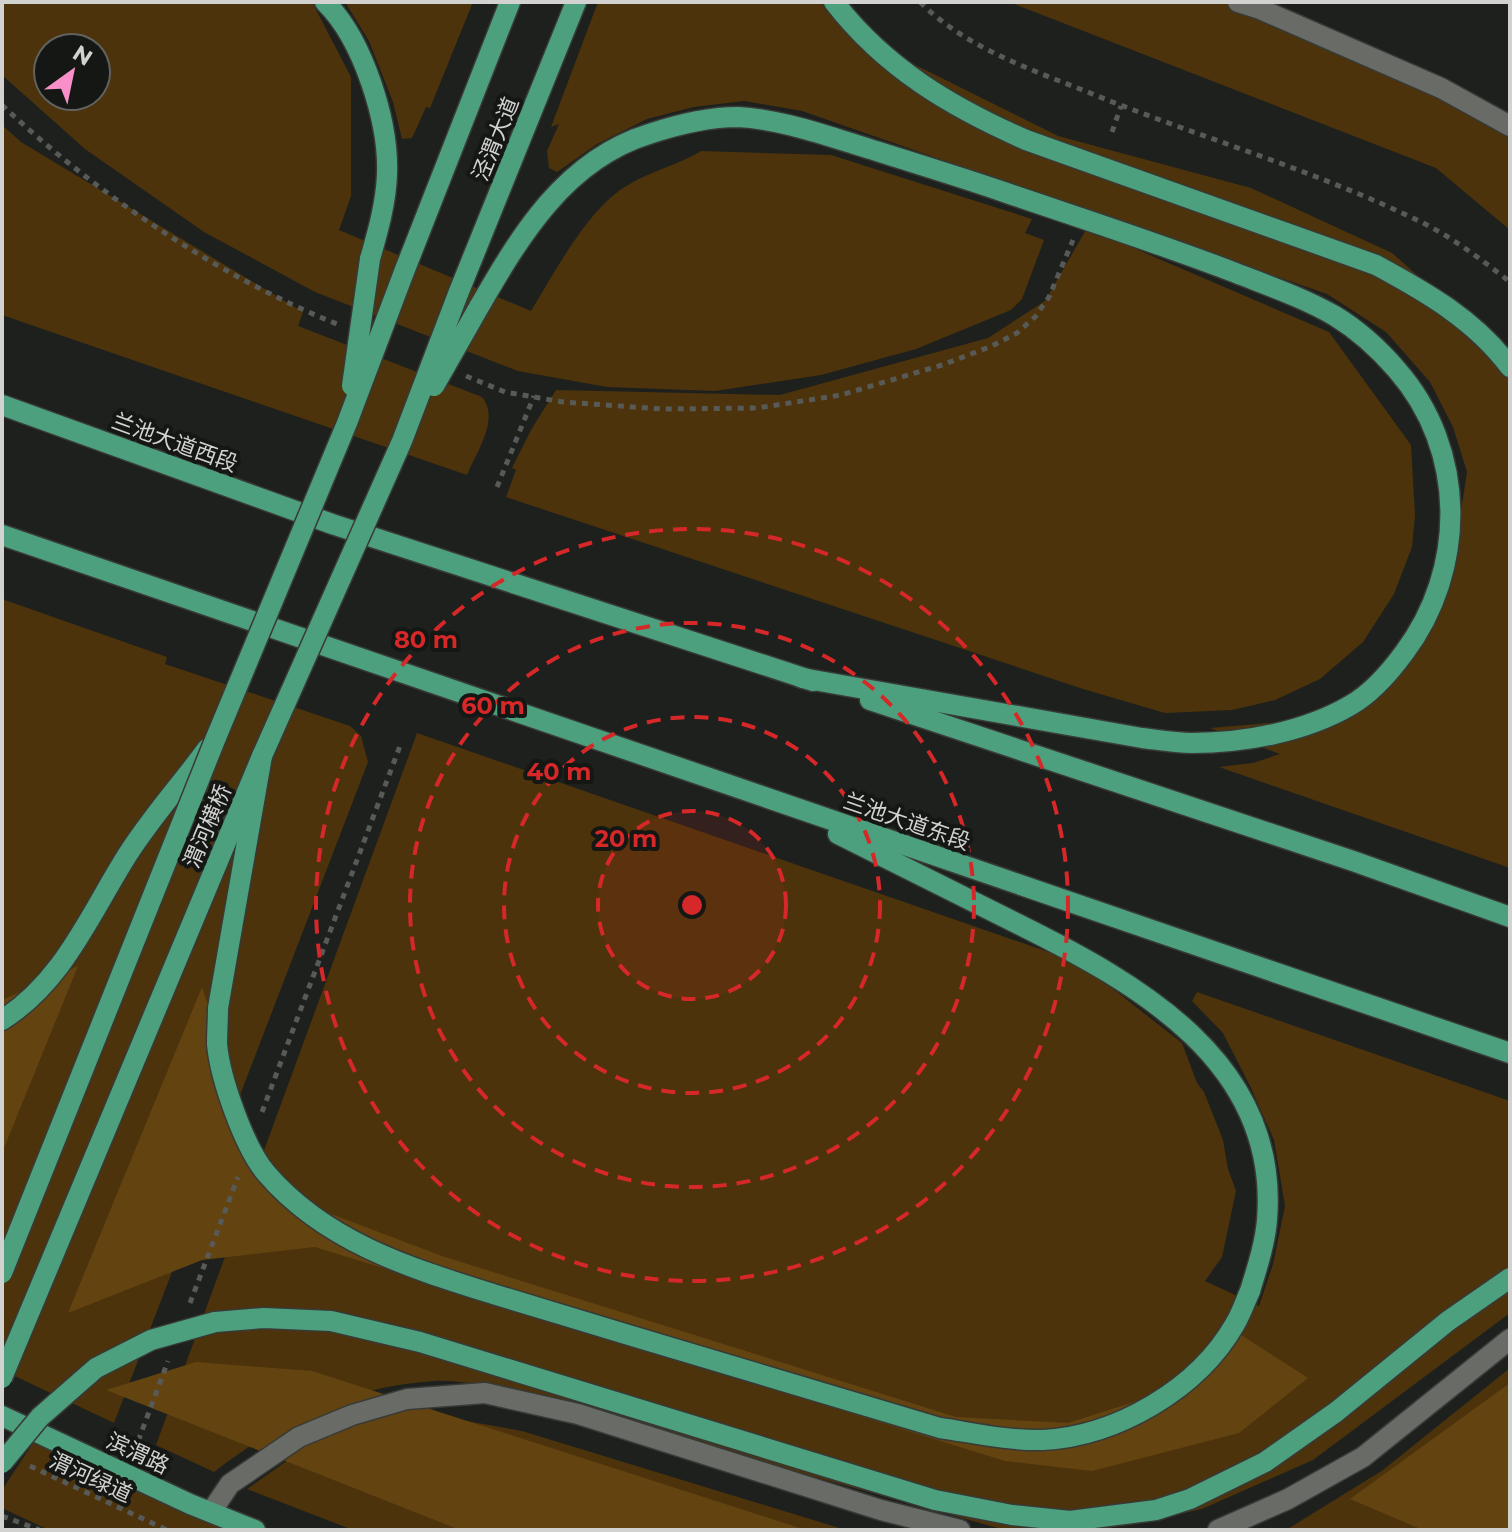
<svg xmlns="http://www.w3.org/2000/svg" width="1512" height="1532" font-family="Montserrat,'Noto Sans SC',sans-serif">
<rect width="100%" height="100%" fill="#1e201d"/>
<g fill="#4c330b" fill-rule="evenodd">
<path d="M 2,2 L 312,2 L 351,77 L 351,196 L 339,230 L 531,311 C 555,272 588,208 628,185 C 651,171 678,165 701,151 L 831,155 L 1032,219 L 1025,233 L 1044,240 L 1022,299 L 1011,310 L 916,349 L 821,375 L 715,391 L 607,387 L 518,371 L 315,292 L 204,232 L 85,149 L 2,75 ZM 48,48 L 96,48 L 96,96 L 48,96 Z"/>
<polygon points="345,2 473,2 430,108 426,107 412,138 402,139 393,102 369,41"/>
<polygon points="598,2 820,2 841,28 1058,136 1251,188 1392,253 1476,327 1510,371 1510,868 1219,767 1253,763 1280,754 1210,728 1292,721 1370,686 1449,590 1467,472 1453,427 1430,382 1386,332 1327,294 802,111 744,101 694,107 647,119 597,144 557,172 549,168 547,151 559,124 551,127"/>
<polygon points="1009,2 1226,2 1468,102 1510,132 1510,230 1436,168"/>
<path d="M 2,125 L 21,142 L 303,312 L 298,326 L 482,397 C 500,419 477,451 467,475 L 2,315 Z"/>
<polygon points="1087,228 1329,332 1411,445 1415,515 1412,547 1394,594 1363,642 1320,679 1275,700 1232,710 1165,713 1083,689 506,497 516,470 512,468 531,430 556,390 780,395 988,338 1045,301"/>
<polygon points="2,599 167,657 165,664 350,726 361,736 368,762 114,1423 2,1370"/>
<path d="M 417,733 L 1080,963 L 1182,1043 L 1197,1083 L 1204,1092 L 1223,1140 L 1228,1169 L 1236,1191 L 1222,1257 L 1205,1281 L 1259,1306 L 1273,1264 L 1285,1206 L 1274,1140 L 1251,1088 L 1223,1033 L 1192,1001 L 1197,992 L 1510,1101 L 1510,1313 L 1313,1460 L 1202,1509 L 1130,1525 L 1091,1530 L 1005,1530 L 484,1385 C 468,1383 451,1380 435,1381 C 348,1386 281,1421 214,1472 L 156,1445 Z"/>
<polygon points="1510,1368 1510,1530 1286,1530 1383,1470"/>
<polygon points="449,1418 522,1431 846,1530 353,1530 247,1489 308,1446"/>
<polygon points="33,1443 256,1530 49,1530 2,1508 2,1490"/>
</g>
<g fill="#634411">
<polygon points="78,966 2,1153 2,1000"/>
<polygon points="202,987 258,1156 318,1209 442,1256 956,1417 1068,1423 1159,1394 1238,1333 1308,1378 1239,1433 1092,1471 1005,1461 315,1247 202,1260 68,1313"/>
<polygon points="196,1362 312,1371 806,1530 460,1530 106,1390"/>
<polygon points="1510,1383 1510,1530 1423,1530 1350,1499"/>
</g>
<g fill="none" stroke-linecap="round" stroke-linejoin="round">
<defs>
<g id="minor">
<polyline points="1238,2 1260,9 1441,88 1510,126"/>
<polyline points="211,1512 230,1484 299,1437 352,1415 407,1399 485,1393 578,1414 881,1510 960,1530"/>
<polyline points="1218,1530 1288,1499 1363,1457 1510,1339"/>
</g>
<g id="major">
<path d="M 325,2 C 363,39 389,122 387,174 C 386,203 378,231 370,259"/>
<path d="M 834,2 C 885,68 951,107 1026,140 L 1376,265 C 1426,292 1475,320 1510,367"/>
<polyline points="404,272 510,2"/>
<polyline points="458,294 576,2"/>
<path d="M 479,307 C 520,236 565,160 649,134 C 676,125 709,117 738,117 C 776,119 815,132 851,143 C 901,159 951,174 1001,191 C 1080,218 1158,243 1236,273 C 1269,286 1304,298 1335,316 C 1358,330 1379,349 1397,370 C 1467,450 1467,569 1404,653 C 1390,672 1372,693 1351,705 C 1305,732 1244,743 1192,743 C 1175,743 1158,740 1142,738 L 802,678"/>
<polyline points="2,405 332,524 813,681"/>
<polyline points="2,535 1510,1053"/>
<polyline points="870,700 1353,861 1510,917"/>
<path d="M 838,834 C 898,864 958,894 1018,924 C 1139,984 1280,1063 1267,1220 C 1265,1244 1257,1268 1250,1291"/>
<path d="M 2,1020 C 61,983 88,919 123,862 C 147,822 180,786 207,749"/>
<polyline points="2,1416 190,1504 255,1530"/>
</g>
</defs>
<use href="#minor" stroke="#383a37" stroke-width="23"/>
<use href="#major" stroke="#383a37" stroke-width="23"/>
<g stroke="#585a57" stroke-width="5" stroke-dasharray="6 6" stroke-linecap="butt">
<path d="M 920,2 C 965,47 1027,68 1085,91 C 1195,136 1312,169 1419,221 C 1452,237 1482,260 1510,282"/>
<path d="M 2,105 C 95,193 219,277 337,324"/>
<polyline points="1112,132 1121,106"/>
<polyline points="466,376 505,392 563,402 662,409 757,408 841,395 942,365 992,346 1017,333 1035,317 1049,297 1073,240"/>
<polyline points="497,487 534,396"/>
<polyline points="262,1112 400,746"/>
<polyline points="190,1303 238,1177"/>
<polyline points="134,1452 168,1361"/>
<polyline points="30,1466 167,1530"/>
<polyline points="2,1516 40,1530"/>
</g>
<use href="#minor" stroke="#696b67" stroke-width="20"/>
<use href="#major" stroke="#4ca07e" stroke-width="20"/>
<defs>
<g id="major-bridge">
<polyline points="352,386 370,259"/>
<polyline points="434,386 479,307"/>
<path d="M 262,756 L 218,1008 C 218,1020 217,1032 217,1044 C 220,1078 244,1147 266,1173 C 325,1242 410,1268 493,1294 C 539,1308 586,1322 632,1336 C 735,1367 838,1397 940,1428 C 974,1433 1009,1441 1043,1440 C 1117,1436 1198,1389 1235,1324 C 1241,1314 1245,1302 1250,1291"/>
<polyline points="2,1273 215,740 347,423 404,272"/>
<polyline points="2,1378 262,756 402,441 458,294"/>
<polyline points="2,1463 40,1417 96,1368 151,1340 215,1322 264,1318 331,1321 420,1342 935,1500 1012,1515 1070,1521 1156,1510 1190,1499 1265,1462 1336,1412 1448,1321 1510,1278"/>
</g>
</defs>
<use href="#major-bridge" stroke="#383a37" stroke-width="23" stroke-linecap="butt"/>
<use href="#major-bridge" stroke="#4ca07e" stroke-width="20"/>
</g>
<circle cx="692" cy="905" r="94" fill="#d62828" fill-opacity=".12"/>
<g fill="none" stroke="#d62828" stroke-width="4" stroke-dasharray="14 10">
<circle cx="692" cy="905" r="94"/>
<circle cx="692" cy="905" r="188"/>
<circle cx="692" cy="905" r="282"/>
<circle cx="692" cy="905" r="376"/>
</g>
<g text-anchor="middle" stroke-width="8" stroke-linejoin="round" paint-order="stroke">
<g font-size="22" fill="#d2d3d1" stroke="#151714">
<text transform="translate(495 139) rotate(-68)" y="8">泾渭大道</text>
<text transform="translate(175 442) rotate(20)" y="8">兰池大道西段</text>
<text transform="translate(907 821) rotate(19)" y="8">兰池大道东段</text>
<text transform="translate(207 826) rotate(-67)" y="8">渭河横桥</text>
<text transform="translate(138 1453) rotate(25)" y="8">滨渭路</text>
<text transform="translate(91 1477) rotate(25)" y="8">渭河绿道</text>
</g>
</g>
<circle cx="692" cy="905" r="12" fill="#d62828" stroke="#151714" stroke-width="4"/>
<g font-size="24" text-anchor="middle" font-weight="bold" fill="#d62828" stroke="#151714" stroke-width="8" stroke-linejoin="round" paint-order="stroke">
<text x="426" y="648">80 m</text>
<text x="493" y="714">60 m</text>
<text x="559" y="780">40 m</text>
<text x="626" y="847">20 m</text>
</g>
<rect width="1512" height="1532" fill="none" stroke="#d2d3d1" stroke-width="8"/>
<g transform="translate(72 72) rotate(33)"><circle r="38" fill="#151714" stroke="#616260" stroke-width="2"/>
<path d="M0-6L14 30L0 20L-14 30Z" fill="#f98fc9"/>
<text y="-12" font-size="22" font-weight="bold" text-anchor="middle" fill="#d2d3d1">N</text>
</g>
</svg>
